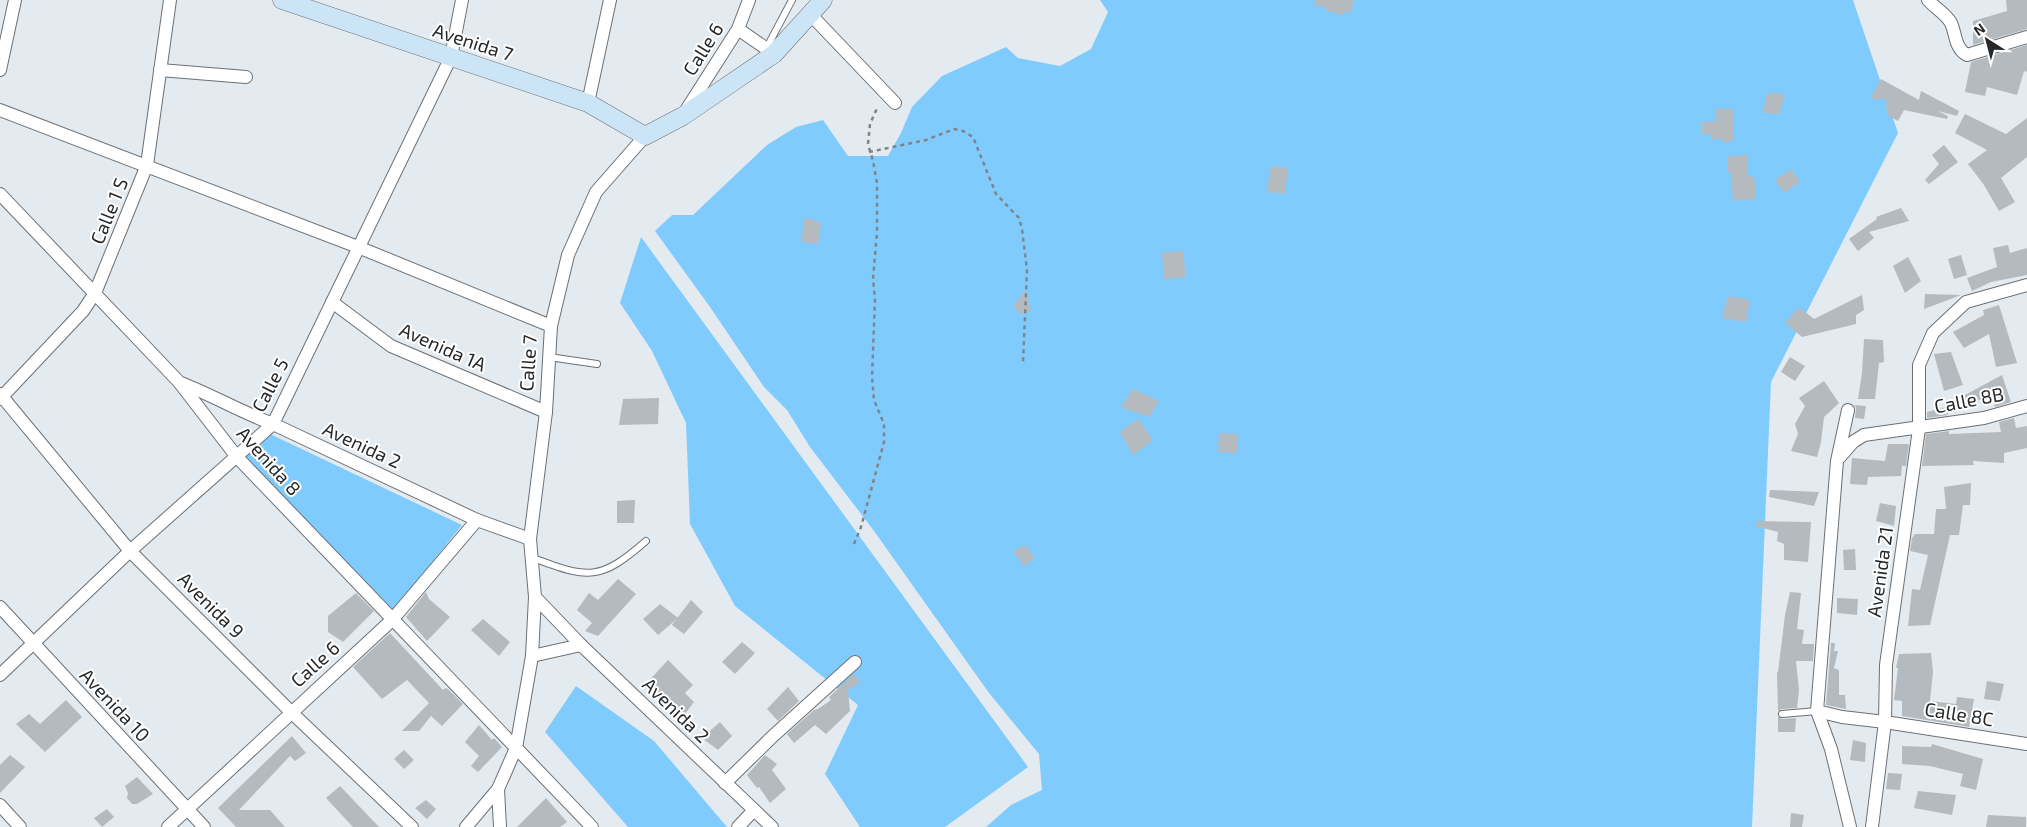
<svg xmlns="http://www.w3.org/2000/svg" width="2027" height="827" font-family="'Exo 2',sans-serif">
<rect width="100%" height="100%" fill="#e4ebf0"/>
<g fill="#80cbfe">
<polygon points="1100,0 1853,0 1898,133 1771,382 1752,827 986,827 1011,805 1042,790 1039,754 989,693 874,531 810,447 787,410 764,387 710,307 655,231 672,215 693,215 767,145 796,127 823,120 848,156 888,156 901,133 912,107 942,76 1006,47 1018,58 1060,66 1091,49 1108,12"/>
<polygon points="641,237 1028,767 945,827 860,827 825,774 858,705 735,606 690,524 686,423 652,351 620,303"/>
<polygon points="270,434 462,525 391,614 242,458"/>
<polygon points="576,686 654,741 727,827 628,827 545,732"/>
</g>
<g fill="#b4babe">
<polygon points="1315,0 1354,0 1350,13 1344,12 1343,15 1326,11 1327,8 1314,5"/>
<polygon points="2006,0 2027,0 2027,29 1973,45 1973,21 2007,11"/>
<polygon points="2027,45 2027,72 2024,71 2017,95 1987,87 1985,96 1965,92 1971,62"/>
<polygon points="1881,79 1919,100 1921,91 1959,111 1957,116 1938,111 1948,116 1947,119 1904,110 1898,121 1887,115 1886,99 1870,99"/>
<polygon points="1767,93 1785,94 1779,114 1763,113"/>
<polygon points="1715,109 1734,109 1733,141 1723,143 1722,138 1712,140 1712,134 1702,134 1702,122 1717,121"/>
<polygon points="1965,114 2006,134 2027,118 2027,157 2001,178 2015,202 1999,211 1984,185 1968,164 1987,150 1955,133"/>
<polygon points="1944,145 1958,162 1929,184 1925,180 1939,164 1932,155"/>
<polygon points="1748,155 1747,177 1754,176 1756,199 1733,201 1731,173 1727,172 1728,156"/>
<polygon points="1271,166 1288,168 1285,194 1267,192"/>
<polygon points="1791,169 1800,182 1784,193 1775,180"/>
<polygon points="1901,208 1909,221 1869,232 1874,238 1858,251 1849,239 1877,219 1876,217"/>
<polygon points="805,217 821,223 818,244 801,242"/>
<polygon points="2008,245 2010,253 2027,248 2027,275 1991,282 1972,291 1967,278 1997,267 1993,248"/>
<polygon points="1183,251 1186,277 1164,279 1162,253"/>
<polygon points="1961,255 1967,275 1954,279 1948,259"/>
<polygon points="1908,257 1921,281 1905,293 1893,266"/>
<polygon points="1026,289 1031,312 1019,314 1014,305"/>
<polygon points="1925,294 1961,295 1924,309"/>
<polygon points="1862,295 1864,310 1856,315 1856,324 1802,337 1785,323 1799,307 1814,319"/>
<polygon points="1728,296 1750,300 1746,322 1722,318"/>
<polygon points="1999,305 2017,363 1996,367 1989,334 1964,348 1953,332 1984,315 1983,310"/>
<polygon points="1864,339 1883,340 1884,362 1879,363 1875,399 1858,399 1862,373"/>
<polygon points="1951,352 1963,385 1944,391 1934,354"/>
<polygon points="1790,357 1805,366 1795,381 1781,372"/>
<polygon points="2002,375 2011,402 1995,407 1991,395 1958,409 1954,401"/>
<polygon points="1824,381 1839,403 1824,417 1821,442 1817,457 1791,451 1798,434 1795,424 1805,406 1799,398"/>
<polygon points="1133,389 1159,401 1149,417 1121,407"/>
<polygon points="659,398 658,424 619,425 623,399"/>
<polygon points="1854,405 1866,406 1864,419 1855,418 1856,408"/>
<polygon points="1947,407 1948,415 1927,418 1927,412"/>
<polygon points="2014,418 2016,428 2027,426 2027,448 2004,453 2004,463 1973,461 1974,465 1922,466 1926,434 1949,431 1949,434 2001,432 1999,422"/>
<polygon points="1138,419 1153,440 1133,455 1120,432"/>
<polygon points="1219,433 1238,434 1237,453 1218,452"/>
<polygon points="1888,444 1909,444 1906,466 1902,466 1901,476 1868,477 1867,485 1850,484 1852,458 1885,461"/>
<polygon points="1971,483 1970,505 1963,505 1959,535 1950,535 1930,625 1908,626 1912,589 1920,590 1928,555 1910,551 1912,538 1915,534 1934,534 1936,509 1946,509 1944,487"/>
<polygon points="1770,490 1819,492 1814,506 1769,497"/>
<polygon points="635,500 634,523 617,523 617,501"/>
<polygon points="1880,503 1896,506 1894,526 1876,521"/>
<polygon points="1756,521 1811,522 1808,562 1784,560 1784,544 1777,541 1778,532 1755,526"/>
<polygon points="1025,545 1035,558 1024,566 1013,551"/>
<polygon points="1855,549 1856,570 1844,570 1843,550"/>
<polygon points="618,579 636,594 598,636 585,631 592,623 577,610 589,593 598,600"/>
<polygon points="426,592 429,599 450,617 427,641 406,617"/>
<polygon points="1790,592 1801,593 1797,629 1804,630 1802,644 1814,644 1813,661 1796,661 1799,690 1797,708 1782,709 1778,711 1777,672 1778,672 1785,615"/>
<polygon points="356,593 374,611 343,642 328,632 328,616"/>
<polygon points="1837,598 1858,599 1857,615 1837,613"/>
<polygon points="691,600 703,612 684,634 672,625"/>
<polygon points="660,604 678,618 658,635 643,619"/>
<polygon points="483,619 510,642 499,656 471,630"/>
<polygon points="390,633 443,690 446,688 449,690 463,704 442,726 431,716 419,731 402,731 429,703 407,680 382,699 353,667"/>
<polygon points="742,642 755,653 735,674 722,662"/>
<polygon points="1831,643 1835,643 1834,651 1838,651 1834,668 1839,670 1839,695 1845,695 1846,709 1826,705"/>
<polygon points="1931,653 1933,672 1930,701 1956,704 1957,697 1974,699 1969,727 1902,716 1902,701 1894,700 1898,668 1896,668 1899,654"/>
<polygon points="668,660 693,685 685,693 694,702 685,714 676,704 665,706 644,686"/>
<polygon points="854,674 860,682 848,690 850,711 826,734 815,725 794,743 787,734 814,710 818,709 831,700 829,697"/>
<polygon points="1987,681 2004,684 2000,701 1984,699"/>
<polygon points="788,687 799,701 778,721 767,709"/>
<polygon points="66,700 82,717 45,752 16,724 29,714 40,724"/>
<polygon points="1778,716 1782,719 1796,718 1795,732 1778,732"/>
<polygon points="720,722 732,736 718,750 702,738"/>
<polygon points="479,725 492,740 494,738 502,747 478,772 471,766 479,756 465,742"/>
<polygon points="292,736 306,753 295,761 290,756 239,810 270,810 285,827 236,827 218,808"/>
<polygon points="1853,740 1866,743 1865,762 1850,760"/>
<polygon points="1932,744 1983,759 1976,790 1960,786 1963,774 1930,766 1902,764 1902,746 1931,747"/>
<polygon points="404,750 414,760 404,769 394,759"/>
<polygon points="10,755 25,767 0,793 0,765"/>
<polygon points="765,755 777,764 772,770 786,789 770,803 759,787 757,788 747,775"/>
<polygon points="1888,773 1902,774 1900,790 1886,789"/>
<polygon points="137,777 153,794 137,804 132,804 127,798 128,793 125,786"/>
<polygon points="340,786 379,827 353,827 326,798"/>
<polygon points="1918,791 1956,795 1952,815 1914,808"/>
<polygon points="546,798 567,822 560,827 517,827"/>
<polygon points="426,800 436,809 427,819 415,808"/>
<polygon points="107,809 114,817 102,827 94,818"/>
<polygon points="1791,813 1804,815 1802,827 1790,827"/>
<polygon points="1988,815 2026,817 2026,827 1986,827"/>
</g>
<g fill="none" stroke-linecap="round" stroke-linejoin="round">
<defs>
<g id="lane">
<polyline points="766,49 792,0"/>
<polyline points="549,357 597,364"/>
<path d="M 533,558 C 589,579 600,581 646,541"/>
<polyline points="1782,714 1817,711"/>
</g>
<g id="street">
<path d="M 1928,0 C 1935,8 1946,14 1951,23 C 1956,34 1955,49 1967,55 L 2027,37"/>
<polyline points="811,15 895,103"/>
<polyline points="738,29 774,54"/>
<polyline points="0,70 15,0"/>
<polyline points="160,70 246,77"/>
<polyline points="588,103 610,0"/>
<polyline points="0,110 358,247 551,326"/>
<polyline points="685,112 738,29 749,0"/>
<polyline points="0,194 179,382 237,457 592,827"/>
<polyline points="332,302 391,346 546,412"/>
<path d="M 181,383 C 212,395 241,412 273,424 L 477,520 L 530,539"/>
<polyline points="0,394 130,551 291,712 412,827"/>
<polyline points="0,399 83,311 95,293 147,165 170,0"/>
<polyline points="1848,410 1837,461 1817,711 1831,749 1850,827"/>
<polyline points="1839,458 1853,442 1864,435 1984,418 2027,406"/>
<polyline points="535,597 581,645 772,827"/>
<polyline points="0,607 204,827"/>
<polyline points="532,656 581,645"/>
<polyline points="0,675 130,551 273,424 451,57 462,0"/>
<polyline points="1817,711 1842,717 1885,722 2027,744"/>
<polyline points="725,783 773,736 855,662"/>
<polyline points="498,789 500,827"/>
<polyline points="0,805 20,827"/>
<polyline points="168,827 392,620 477,520"/>
<polyline points="466,827 498,789 516,748 532,656 535,597 530,539 546,412 551,326 568,255 596,192 645,136"/>
<polyline points="738,827 754,810"/>
<polyline points="1872,827 1885,722 1886,665 1919,429 1919,365 1933,333 1966,302 2027,285"/>
</g>
<polyline id="secondary" points="282,0 588,103 645,136 683,116 774,54 823,0"/>
</defs>
<use href="#lane" stroke="#6b7074" stroke-width="8"/>
<use href="#street" stroke="#6b7074" stroke-width="14"/>
<use href="#secondary" stroke="#6b7074" stroke-width="19"/>
<g stroke="#7f8487" stroke-width="2.5" stroke-dasharray="4 4" stroke-linecap="butt">
<polyline points="869,152 926,140 954,129 963,131 973,137 996,194 1019,218 1022,229 1027,270 1023,363"/>
<polyline points="854,544 861,527 884,442 884,424 874,400 872,377 875,299 873,279 877,232 877,183 873,161 868,144 870,124 878,106"/>
</g>
<use href="#lane" stroke="#fff" stroke-width="6"/>
<use href="#street" stroke="#fff" stroke-width="12"/>
<use href="#secondary" stroke="#cce5f6" stroke-width="18"/>
</g>
<g text-anchor="middle" stroke-width="4" stroke-linejoin="round" paint-order="stroke">
<g font-size="19" fill="#252729" stroke="#fff">
<text transform="translate(473 42) rotate(18)" y="7">Avenida 7</text>
<text transform="translate(703 49) rotate(-58)" y="7">Calle 6</text>
<text transform="translate(109 211) rotate(-68)" y="7">Calle 1 S</text>
<text transform="translate(443 347) rotate(24)" y="7">Avenida 1A</text>
<text transform="translate(528 363) rotate(-86)" y="7">Calle 7</text>
<text transform="translate(270 385) rotate(-63)" y="7">Calle 5</text>
<text transform="translate(1969 400) rotate(-11)" y="7">Calle 8B</text>
<text transform="translate(362 445) rotate(25)" y="7">Avenida 2</text>
<text transform="translate(269 461) rotate(48)" y="7">Avenida 8</text>
<text transform="translate(1880 572) rotate(-82)" y="7">Avenida 21</text>
<text transform="translate(211 605) rotate(45)" y="7">Avenida 9</text>
<text transform="translate(315 664) rotate(-42)" y="7">Calle 6</text>
<text transform="translate(115 705) rotate(47)" y="7">Avenida 10</text>
<text transform="translate(676 710) rotate(44)" y="7">Avenida 2</text>
<text transform="translate(1959 714) rotate(9)" y="7">Calle 8C</text>
</g>
</g>
<g transform="translate(1987 40) rotate(324)" stroke="#ffffff" stroke-width="4" paint-order="stroke">
<path d="M0-4L9 19L0 12L-9 19Z" fill="#252729"/>
<text y="-8" font-size="14" font-weight="bold" text-anchor="middle" fill="#252729">N</text>
</g>
</svg>
